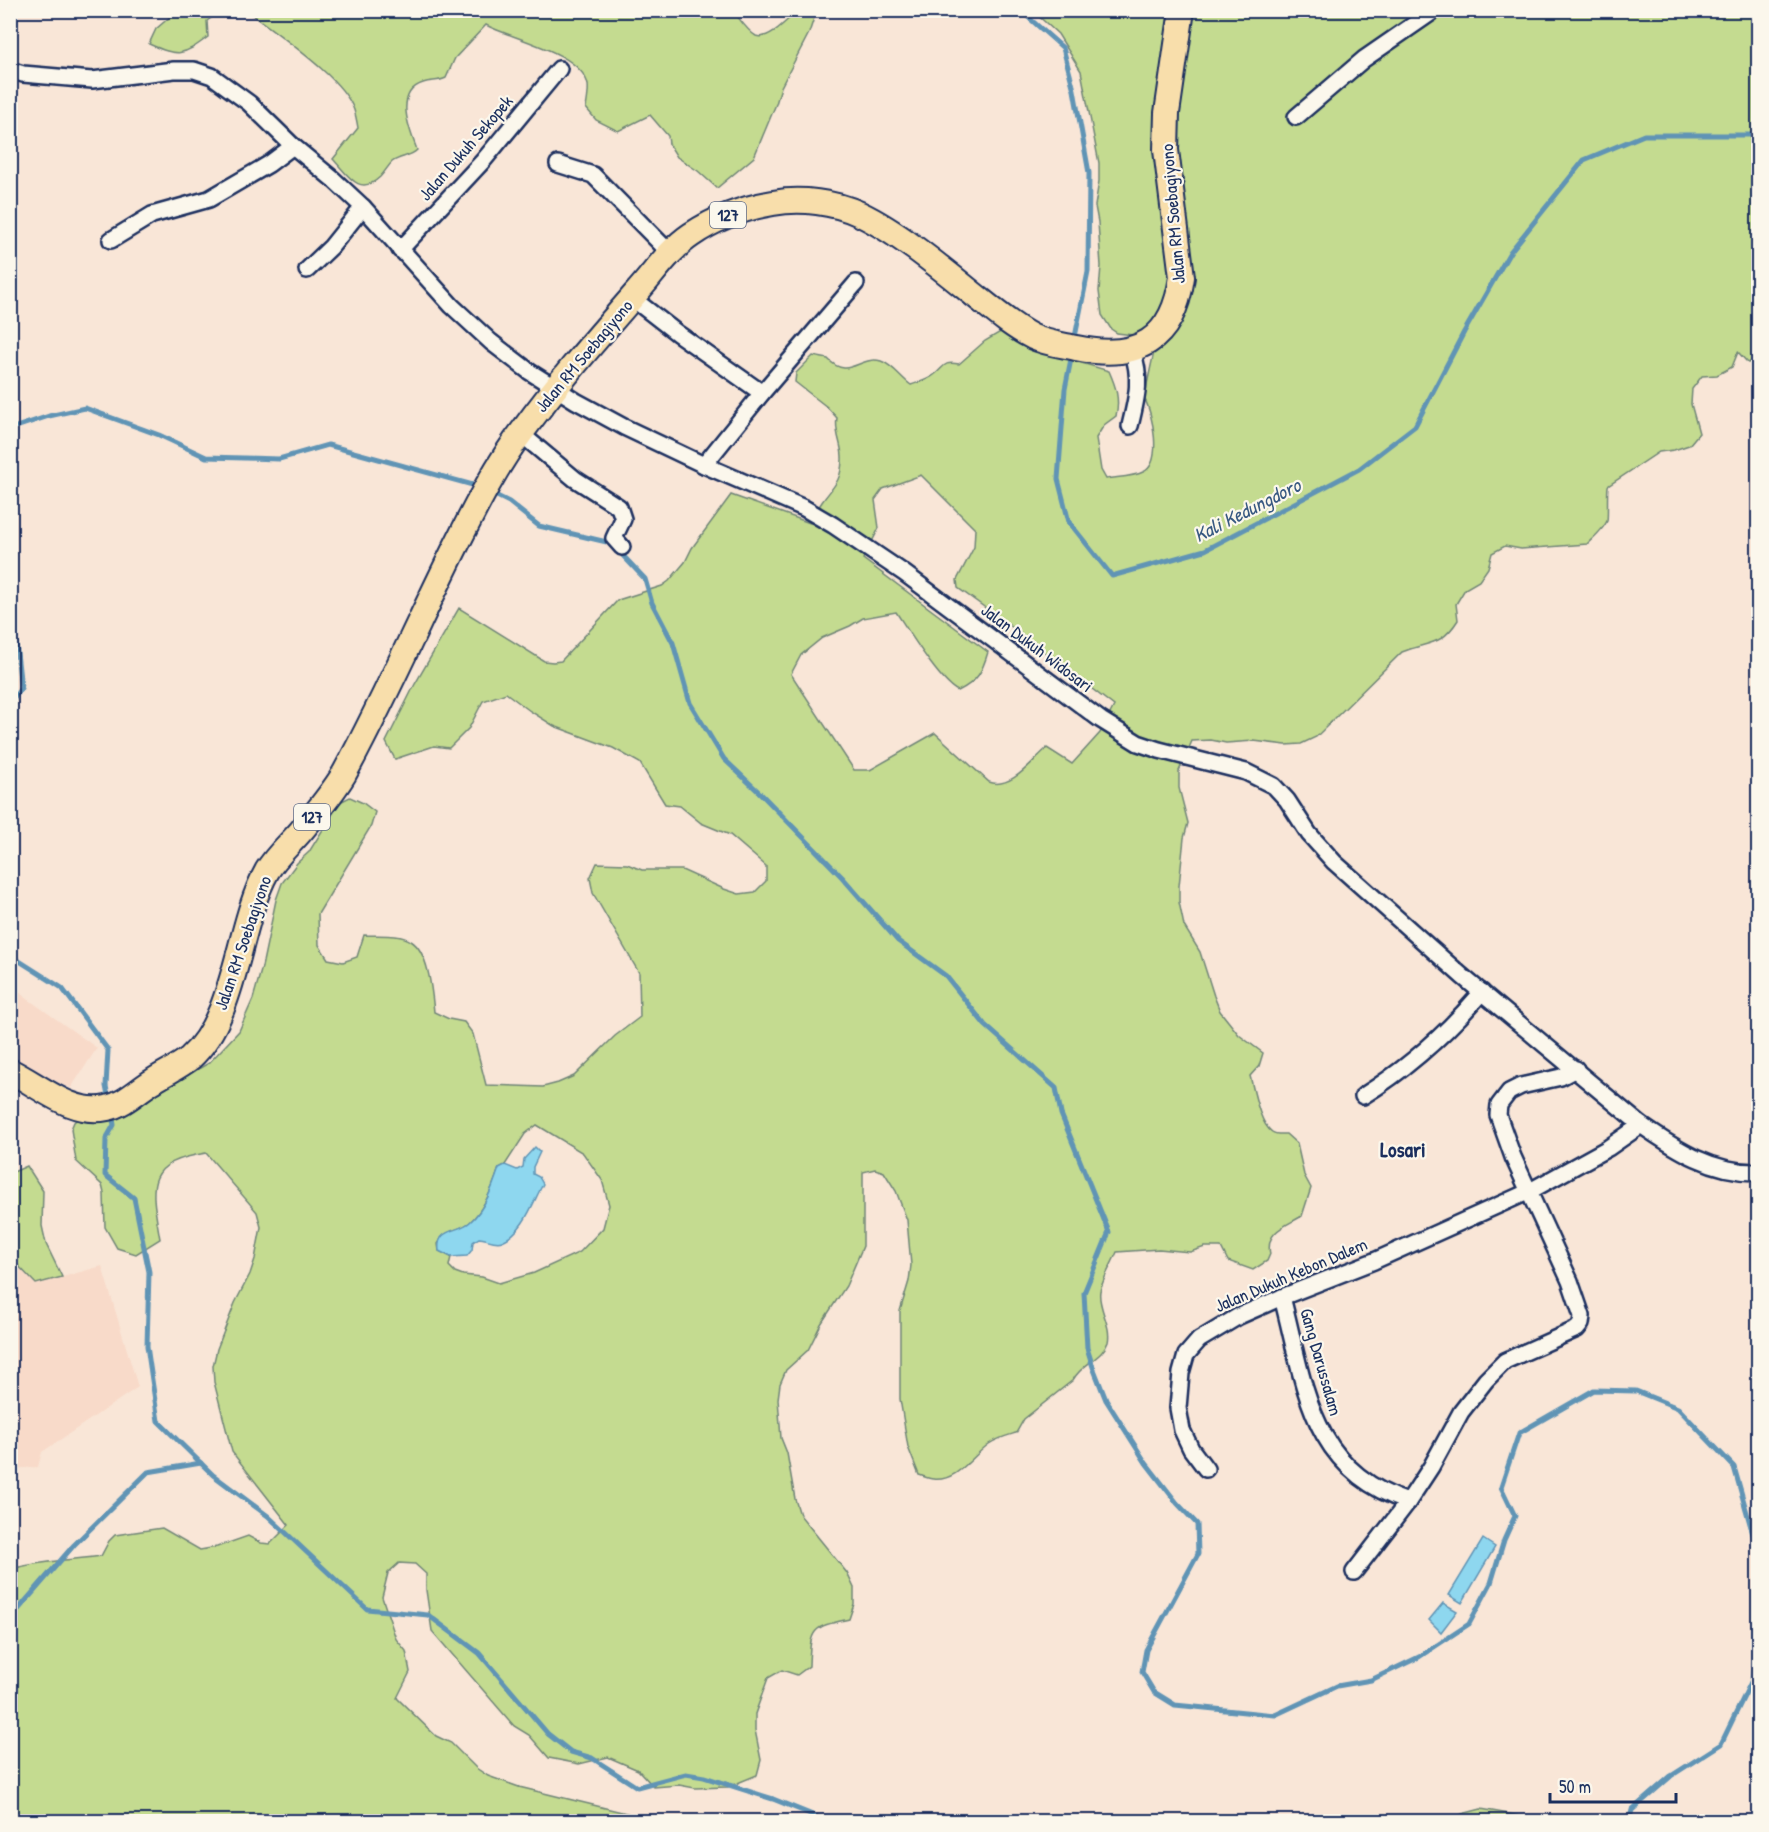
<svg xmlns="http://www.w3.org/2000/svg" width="1769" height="1832" font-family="'Patrick Hand',sans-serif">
<rect width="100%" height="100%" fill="#f9e6d7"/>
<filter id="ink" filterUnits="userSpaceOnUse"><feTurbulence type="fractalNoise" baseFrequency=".0167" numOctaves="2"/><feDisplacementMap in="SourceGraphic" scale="12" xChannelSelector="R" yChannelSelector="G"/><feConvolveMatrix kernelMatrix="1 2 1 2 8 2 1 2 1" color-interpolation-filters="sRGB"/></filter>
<g filter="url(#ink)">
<g fill="#f8dac9">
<polygon points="10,983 25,997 97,1048 71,1088 11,1065"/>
<polygon points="10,1258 37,1284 102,1266 138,1387 42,1452 38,1467 11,1469"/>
</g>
<g fill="#c4db90" stroke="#708577" stroke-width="1.5" fill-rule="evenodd">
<path d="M 178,10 L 221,11 L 207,21 L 208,37 C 183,56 178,57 149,44 L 156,29 Z"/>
<path d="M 708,11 L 716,14 L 733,11 C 739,18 748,32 756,36 C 769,41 789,18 797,11 L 812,11 L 814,18 L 809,33 L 781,87 L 776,104 L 754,157 L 717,188 L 698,171 L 677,157 L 669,144 L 668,136 L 650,115 L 618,131 L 596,120 L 586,108 C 587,101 589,92 588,85 C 581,52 512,39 486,25 L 455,58 L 446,78 C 438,82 431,80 423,83 C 393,93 410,130 417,150 C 410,157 400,156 392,162 C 388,166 385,172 380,177 C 359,197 348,175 333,159 L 358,128 C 357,122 356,116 354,110 C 343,77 275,33 248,11 Z"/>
<path d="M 1033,11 L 1758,11 L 1758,358 L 1748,363 L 1738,352 L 1732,367 L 1717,375 L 1702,376 L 1692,389 L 1691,404 L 1699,433 L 1689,445 L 1674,450 L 1659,452 L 1608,486 C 1607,493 1608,518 1607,521 C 1603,530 1594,537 1587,544 L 1521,549 L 1505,546 L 1492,553 L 1488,568 L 1479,581 L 1465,589 L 1456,604 L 1458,620 C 1441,647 1429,641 1402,652 L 1316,737 L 1301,744 L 1286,745 L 1254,741 L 1226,743 L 1211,740 L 1192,741 L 1179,771 L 1179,788 L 1188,823 L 1184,838 L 1179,886 L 1179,902 L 1184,926 L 1200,952 L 1214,996 L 1220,1011 L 1239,1035 L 1263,1053 L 1259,1066 L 1250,1076 C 1254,1090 1259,1123 1272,1132 C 1276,1135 1282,1134 1286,1134 L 1297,1144 L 1304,1175 L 1311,1188 L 1302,1216 C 1286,1226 1265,1231 1270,1254 L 1267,1261 L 1253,1270 L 1228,1261 L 1221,1247 L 1205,1247 L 1190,1252 L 1159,1249 L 1117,1252 C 1112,1264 1103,1278 1100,1291 C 1097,1307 1112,1325 1108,1342 C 1103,1358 1081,1364 1073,1380 L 1024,1419 L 1016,1433 C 1006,1436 998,1438 989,1444 C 972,1456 957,1482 933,1479 C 928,1479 923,1476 919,1475 L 908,1447 L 900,1399 L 900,1311 L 909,1281 L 911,1265 L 907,1220 L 896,1191 L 884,1172 L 875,1169 L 863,1172 L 863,1246 L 846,1286 L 821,1324 L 808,1350 L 786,1370 L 780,1384 L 778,1399 L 781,1438 L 787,1453 L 795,1499 L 800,1515 L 847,1573 L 854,1588 L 854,1604 L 849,1619 C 813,1627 810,1627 809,1666 L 797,1675 L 782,1670 L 768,1678 L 755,1714 L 755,1730 L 761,1760 L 757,1775 L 728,1787 L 695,1788 L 679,1785 L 654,1787 L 638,1770 L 608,1757 L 579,1764 L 549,1758 L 529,1735 L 514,1726 L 432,1631 L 426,1590 L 426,1574 L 415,1564 L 399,1563 L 388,1573 L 382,1597 L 396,1639 L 406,1651 L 410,1672 L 397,1698 L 436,1736 L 451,1743 L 476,1768 L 488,1776 L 519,1787 L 630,1814 L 647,1821 L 11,1822 L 11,1569 C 38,1561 72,1560 101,1556 L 109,1541 L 115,1535 L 162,1528 L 200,1550 L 217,1547 L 248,1536 L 261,1543 L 270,1544 L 289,1525 L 232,1452 L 214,1382 L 213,1366 L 217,1349 L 235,1303 L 250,1274 L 255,1259 L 261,1227 L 257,1212 L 206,1153 C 143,1163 151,1186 160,1239 L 136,1254 L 117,1248 L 105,1227 L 104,1193 L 102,1185 L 76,1161 L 71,1129 L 74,1122 L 80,1116 L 134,1109 L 167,1087 L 209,1063 L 239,1031 L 253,999 L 262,967 L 276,900 L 282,883 L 297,863 L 309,852 L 340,802 L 350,797 L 363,803 L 375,812 L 371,826 L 318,914 L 319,945 L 328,959 L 343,962 L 357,957 L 364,935 C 377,936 400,933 411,941 C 429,952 432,993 434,1012 L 449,1019 L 464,1022 L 473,1034 L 486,1085 L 543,1087 L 558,1083 L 574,1076 L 615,1036 L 640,1017 L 639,973 L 593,893 L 590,878 L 597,863 L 627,864 L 642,870 L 682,870 L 724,889 L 739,894 L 755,892 L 766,881 L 766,866 L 730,835 L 701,823 L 680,806 L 665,804 L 640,763 L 613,748 L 554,726 L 530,711 L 506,693 L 483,701 L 469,728 L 449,748 L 434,746 L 395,759 L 386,742 L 415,684 L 459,608 L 544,661 L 553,662 L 561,661 L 618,600 L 662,586 L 669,581 L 685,562 L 692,548 L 731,495 L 810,523 C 813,516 817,509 822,502 C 833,486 841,483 842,460 C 843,445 834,433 837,418 L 827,407 L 795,382 L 796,373 L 813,356 L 828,359 C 848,381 860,355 881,361 C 893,365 901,378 911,385 C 919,382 928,380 934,375 C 945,367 942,361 959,364 L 985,341 L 1002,331 L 1058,356 L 1109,371 C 1116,387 1120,399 1116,416 L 1104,425 L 1096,438 L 1101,470 L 1106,479 C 1118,477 1133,477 1143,472 C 1163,464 1153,413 1144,398 L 1154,352 L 1141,332 L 1133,335 L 1117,333 L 1111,329 L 1102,315 L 1099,291 L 1101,266 L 1098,222 L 1095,206 L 1099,181 L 1099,163 L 1081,71 L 1058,34 ZM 921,475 L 975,529 L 974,547 L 957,580 L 958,588 L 1016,630 L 1114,706 L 1100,733 L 1072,764 L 1047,748 C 1031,762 1011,790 989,782 L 935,733 L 870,770 L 854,770 L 791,674 L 801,655 L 822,638 L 850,626 L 863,618 L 896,612 C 908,630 941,684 958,691 C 978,681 982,672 988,652 L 863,559 L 879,528 L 875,500 L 883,489 ZM 537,1125 L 583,1153 L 602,1180 L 609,1205 L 603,1228 L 580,1252 L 534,1273 L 499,1283 L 482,1277 L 463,1275 L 455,1272 L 449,1266 L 451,1257 L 439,1251 L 438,1244 C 449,1226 456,1233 469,1223 C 484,1210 493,1187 499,1168 L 505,1165 L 525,1134 Z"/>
<polygon points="27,1166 43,1191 42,1226 46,1244 62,1277 36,1284 11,1258 11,1173"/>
<polygon points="1481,1809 1531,1818 1535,1821 1450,1821 1462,1814"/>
</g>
<g fill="#8ed7ef" stroke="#6094b5" stroke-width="1.5">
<path d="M 535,1147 L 540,1152 L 533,1167 L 533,1174 L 539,1177 L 543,1184 C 533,1202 524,1232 502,1241 C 495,1244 486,1238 479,1238 L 473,1242 L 472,1250 L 467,1256 L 451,1257 L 439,1251 C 436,1228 457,1233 470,1222 C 485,1209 493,1186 499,1168 L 505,1165 L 517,1170 L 523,1167 L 524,1159 Z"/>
<polygon points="1483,1539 1495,1547 1462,1603 1449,1595"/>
<polygon points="1443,1603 1457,1611 1441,1632 1429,1620"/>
</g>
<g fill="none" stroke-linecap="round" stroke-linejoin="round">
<g stroke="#6094b5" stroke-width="5">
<polyline points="941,10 950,10"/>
<polyline points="1020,10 1063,48 1074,90 1089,173 1088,272 1074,342"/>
<polyline points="1072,354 1065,389 1058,479 1069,522 1112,576 1205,550 1359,469 1415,426 1464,332 1510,252 1584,160 1644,135 1752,135 1758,140"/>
<polyline points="10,429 49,416 85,408 159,435 206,457 279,459 328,445 480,487"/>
<polyline points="491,493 509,502 539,526 611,543 645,579 652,603 673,643 690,703 724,759 761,794 842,877 898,941 946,976 985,1025 1056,1088 1061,1114 1109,1232 1084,1293 1087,1348 1093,1367 1106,1400 1146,1463 1177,1503 1197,1524 1198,1554 1146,1650 1142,1672 1154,1692 1175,1705 1275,1715 1337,1686 1371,1680 1419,1657 1469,1624 1491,1583 1504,1540 1515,1516 1501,1487 1519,1433 1594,1390 1636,1391 1678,1408 1734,1467 1758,1552"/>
<polyline points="10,621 14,626 21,688 10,704"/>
<polyline points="10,955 62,988 108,1050 106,1086 109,1101"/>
<polyline points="112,1113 114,1125 106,1139 105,1175 134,1198 149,1272 147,1346 158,1421 213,1475 268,1516 367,1609 428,1615 479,1653 548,1734 571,1752 592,1758 637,1787 686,1774 704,1777 773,1799 830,1822"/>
<polyline points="10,1619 74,1545 148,1472 201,1463"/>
<polyline points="1629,1822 1632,1810 1671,1776 1721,1744 1752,1680 1758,1634"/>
</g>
<defs>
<g id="street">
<path d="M 10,70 L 23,74 L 92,80 L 174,70 L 194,70 L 212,76 L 249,103 L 293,146 L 334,180 L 363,207 L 452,306 L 491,342 L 530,372 L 576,401 L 624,427 L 704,465 L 804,508 L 833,525 L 904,573 L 1101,720 L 1138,743 L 1159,750 L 1246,772 L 1274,786 L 1287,800 L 1309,834 L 1334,862 L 1462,976 L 1641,1125 C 1677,1150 1713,1173 1758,1172"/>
<polyline points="1296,117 1364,59 1435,10"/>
<polyline points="558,164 593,175 671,254"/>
<polyline points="111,240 152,215 209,199 269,164 293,146"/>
<polyline points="400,250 483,161 559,69"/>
<polyline points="307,270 331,247 363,207"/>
<polyline points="632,298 677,333 762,393"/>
<path d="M 1130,426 C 1137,397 1142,379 1132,350"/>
<polyline points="520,433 575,479 619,507 623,519 614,538 622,547"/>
<polyline points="704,465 762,393 856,283"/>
<path d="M 1363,1096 C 1408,1068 1448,1032 1482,992"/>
<path d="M 1282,1297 C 1305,1384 1309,1469 1408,1502"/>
<polyline points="1206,1469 1191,1449 1182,1430 1178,1408 1181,1373 1186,1355 1199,1340 1239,1316 1282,1297 1374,1261 1530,1191 1608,1148 1641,1125"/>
<polyline points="1354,1572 1408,1502 1431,1467 1461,1412 1486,1380 1505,1361 1577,1329 1581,1324 1582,1316 1570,1281 1513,1157 1498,1115 1499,1105 1509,1092 1521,1086 1561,1077 1576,1069"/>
</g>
<path id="primary" d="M 10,1071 C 41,1086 72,1116 107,1108 C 125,1104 138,1090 153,1081 C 165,1073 179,1067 190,1058 C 237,1016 237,925 267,871 C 276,856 290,844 301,831 C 316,813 332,794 344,774 C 385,699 419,620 457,544 C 477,504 497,464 524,429 C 559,381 598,337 637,292 C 654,273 670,249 691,235 C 716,218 744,208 773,203 C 801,198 834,202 860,214 C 900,233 947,273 982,301 C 998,314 1015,328 1033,337 C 1046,343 1062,345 1076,348 C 1137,361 1173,341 1182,277 L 1166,150 L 1167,113 L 1182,10"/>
</defs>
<use href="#street" stroke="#1b2f5e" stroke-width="20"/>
<use href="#primary" stroke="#1b2f5e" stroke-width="28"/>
<use href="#street" stroke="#fbf7ec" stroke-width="15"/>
<use href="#primary" stroke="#f8deab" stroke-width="24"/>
</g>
</g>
<g text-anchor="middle" stroke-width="4.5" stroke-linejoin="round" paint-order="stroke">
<g fill="#fbf7ec" stroke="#5e6b89" stroke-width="1.5">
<rect x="710" y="202" width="36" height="26" rx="4.5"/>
<rect x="294" y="804" width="36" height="26" rx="4.5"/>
</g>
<g font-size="16" font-weight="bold" fill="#1b2f5e">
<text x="728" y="221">127</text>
<text x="312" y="823">127</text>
</g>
<g font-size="18" fill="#1b2f5e" stroke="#fbf7ec">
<text transform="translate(466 148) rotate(-49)" y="6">Jalan Dukuh Sekopek</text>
<text transform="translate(1173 214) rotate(-95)" y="6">Jalan RM Soebagiyono</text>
<text transform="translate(584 356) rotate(-50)" y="6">Jalan RM Soebagiyono</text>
<text transform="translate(1037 648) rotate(37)" y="6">Jalan Dukuh Widosari</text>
<text transform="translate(243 943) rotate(-71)" y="6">Jalan RM Soebagiyono</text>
<text transform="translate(1291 1275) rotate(-23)" y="6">Jalan Dukuh Kebon Dalem</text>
<text transform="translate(1321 1362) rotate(74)" y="6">Gang Darussalam</text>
</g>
<g font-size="20" font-style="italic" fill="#385982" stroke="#fbf7ec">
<text transform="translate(1247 510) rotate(-27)" y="7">Kali Kedungdoro</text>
</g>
<g font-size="21" font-weight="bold" fill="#1b2f5e" stroke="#fbf7ec">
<text x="1403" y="1157">Losari</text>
</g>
</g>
<rect width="1769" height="1832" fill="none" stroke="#fbf7ec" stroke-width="36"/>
<rect x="18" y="18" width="1733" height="1796" fill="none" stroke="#1b2f5e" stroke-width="2" filter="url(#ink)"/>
<path d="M1550 1793v9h126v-9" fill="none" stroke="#1b2f5e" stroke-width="3"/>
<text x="1559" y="1793" font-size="18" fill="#1b2f5e" stroke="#fbf7ec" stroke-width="4.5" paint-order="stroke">50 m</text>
</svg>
